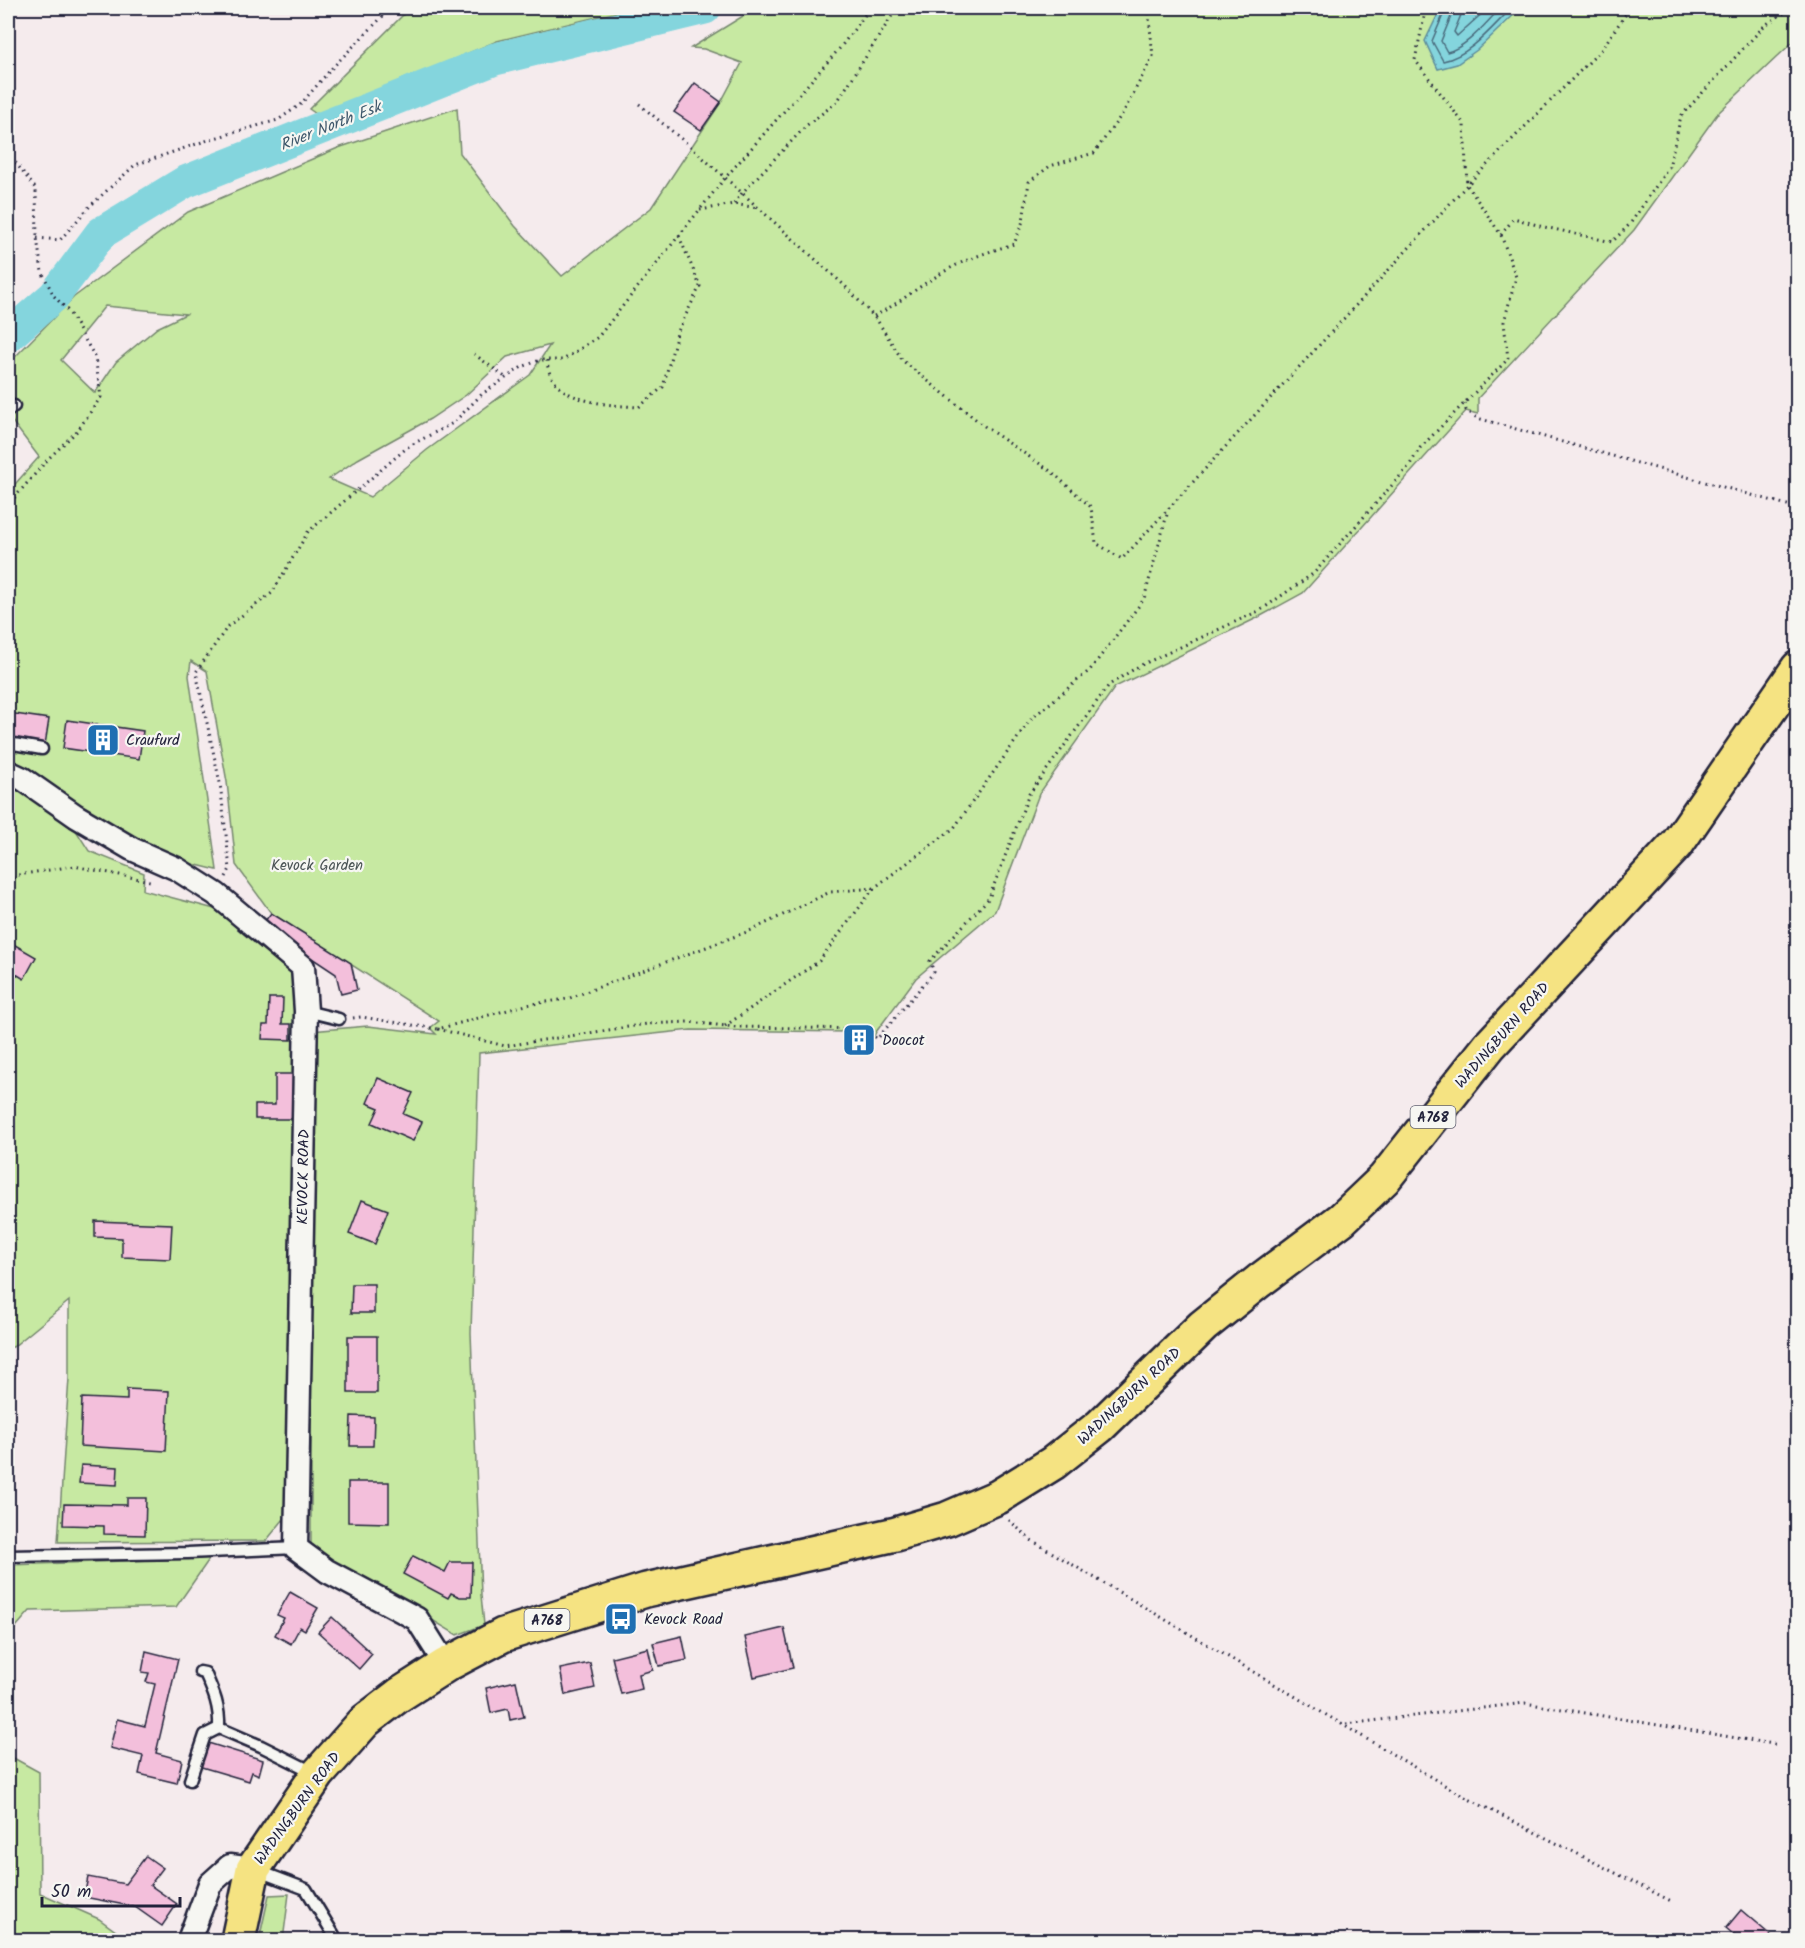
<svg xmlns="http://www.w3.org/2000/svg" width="1805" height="1948" font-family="Kalam,sans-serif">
<rect width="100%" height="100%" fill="#f5ebed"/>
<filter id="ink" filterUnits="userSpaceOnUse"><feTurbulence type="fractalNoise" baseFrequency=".0167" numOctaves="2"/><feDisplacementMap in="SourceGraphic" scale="12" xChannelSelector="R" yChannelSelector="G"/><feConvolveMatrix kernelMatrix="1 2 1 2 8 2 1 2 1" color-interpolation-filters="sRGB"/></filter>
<g filter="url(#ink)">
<g fill="#c7e9a2" stroke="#74866e" stroke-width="1.5" fill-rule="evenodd">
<polygon points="410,8 634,8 497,41 319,116 309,109"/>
<path d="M 756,8 L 1797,8 L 1797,38 L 1718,113 L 1634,230 L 1478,398 L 1478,414 L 1466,411 L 1303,593 L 1257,618 L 1115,687 L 1039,794 L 995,911 L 916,978 L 876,1032 L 870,1044 L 859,1051 L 849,1046 L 849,1032 L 691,1030 L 479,1053 L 471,1333 L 481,1595 L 484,1625 L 457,1635 L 311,1547 L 311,1031 L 368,1026 L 436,1034 L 430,1028 L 439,1021 L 271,913 L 236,865 L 227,782 L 207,671 L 191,661 L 189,676 L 217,870 L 176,860 L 80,809 L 8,765 L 8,492 L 39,457 L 8,416 L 8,364 L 74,297 L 188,212 L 338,148 L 457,108 L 460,153 L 515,226 L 562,276 L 651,208 L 721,102 L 742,63 L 704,49 L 691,48 ZM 105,306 L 186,314 L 157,328 L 116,362 L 95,393 L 61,360 ZM 550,345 L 530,375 L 427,450 L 370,497 L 329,479 L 358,459 L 430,419 L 466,395 L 507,357 Z"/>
<polygon points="8,781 72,824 89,851 144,873 143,890 222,911 293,970 297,996 288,1514 266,1541 58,1542 69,1378 69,1301 13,1347 8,1347"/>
<polygon points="210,1558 176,1607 30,1611 8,1636 8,1565"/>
<polygon points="8,1755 39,1772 40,1893 99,1919 128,1940 8,1940"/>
<polygon points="289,1894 283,1940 259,1940 269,1895"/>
</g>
<polygon fill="#84d5dd" stroke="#5d8d9c" stroke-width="1.5" points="1441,8 1521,8 1477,50 1457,64 1438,69 1425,41"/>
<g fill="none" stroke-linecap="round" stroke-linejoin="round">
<g stroke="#496a7c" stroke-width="1.5">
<path d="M 1446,8 L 1432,41 L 1443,61 C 1471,55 1492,27 1512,8"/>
<path d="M 1453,8 L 1452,14 L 1441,41 L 1447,52 C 1468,47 1486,22 1501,8"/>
<polyline points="1462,8 1461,15 1454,32 1457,36 1488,8"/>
</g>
<polyline stroke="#84d5dd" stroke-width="33" points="8,336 54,296 101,233 185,182 495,59 705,8"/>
</g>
<g fill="#f3bfdb" stroke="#22223b" stroke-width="1.5">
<polygon points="695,83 721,102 701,130 674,112"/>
<polygon points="8,713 49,719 45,745 8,739"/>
<polygon points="67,720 143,731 139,759 63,748"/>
<polygon points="271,913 351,963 357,990 341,994 336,974 262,925"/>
<polygon points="8,941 36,957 24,979 8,969"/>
<polygon points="269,998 283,998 282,1024 291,1024 291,1040 262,1039 263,1025 268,1025"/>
<circle cx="859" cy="1040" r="8"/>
<polygon points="275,1074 295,1074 295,1119 255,1119 255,1105 275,1105"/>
<polygon points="378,1078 413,1093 403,1114 422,1122 413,1141 372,1123 379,1108 367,1103"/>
<polygon points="362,1200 388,1210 375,1244 349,1234"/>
<polygon points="95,1221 172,1224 170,1259 122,1257 122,1238 95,1237"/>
<polygon points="352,1284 374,1284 374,1313 351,1313"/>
<rect x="348" y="1336" width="29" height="57"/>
<polygon points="127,1389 169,1391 166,1451 80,1446 82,1398 127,1400"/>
<polygon points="351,1416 374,1417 373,1446 350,1446"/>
<polygon points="81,1465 118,1467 117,1485 79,1483"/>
<polygon points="348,1482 389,1482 389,1523 348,1522"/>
<polygon points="127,1498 146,1498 145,1535 104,1534 104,1526 63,1525 64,1504 127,1505"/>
<polygon points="413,1556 445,1572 450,1562 472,1562 471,1597 460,1597 451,1593 448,1598 403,1574"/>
<polygon points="290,1592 318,1608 305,1630 300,1627 291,1644 275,1635 284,1618 277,1615"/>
<polygon points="332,1617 372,1654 359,1669 318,1632"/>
<polygon points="784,1628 793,1668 754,1677 745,1637"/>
<polygon points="682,1636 687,1660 659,1666 653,1643"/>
<polygon points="648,1648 653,1670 639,1674 642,1689 621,1694 612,1657"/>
<polygon points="146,1651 178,1659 156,1753 182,1760 177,1783 139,1774 143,1756 110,1748 117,1719 145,1726 155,1684 146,1682 149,1673 142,1672"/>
<polygon points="590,1663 595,1688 565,1695 560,1669"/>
<polygon points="516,1681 524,1717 510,1720 508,1709 491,1713 486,1688"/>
<polygon points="205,1742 263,1760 259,1775 252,1772 249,1781 198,1766"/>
<polygon points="146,1856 163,1868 150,1885 177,1904 162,1926 135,1907 84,1897 88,1877 125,1884"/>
<polygon points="1741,1910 1776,1940 1740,1940 1726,1928"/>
</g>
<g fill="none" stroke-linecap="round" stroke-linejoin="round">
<defs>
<g id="service">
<polyline points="8,411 14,406"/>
<polyline points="8,743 42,749"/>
<polyline points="306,1011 339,1019"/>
<polyline points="8,1556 188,1553 296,1548"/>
<path d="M 200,1672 L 205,1673 C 214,1693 220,1707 219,1728"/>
<polyline points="190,1780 205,1735 219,1728 261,1746 315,1773"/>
<polyline points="256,1870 306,1889 337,1940"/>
</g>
<g id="minor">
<polyline points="8,772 23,779 76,816 132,849 177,869 216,894 303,967 306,1011 296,1548 327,1571 417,1619 446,1665"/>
<polyline points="189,1940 210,1884 230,1866 253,1869"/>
</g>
<polyline id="primary" points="238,1940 253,1869 318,1774 365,1721 399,1695 446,1665 503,1635 646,1590 896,1534 947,1519 998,1497 1053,1463 1100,1426 1203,1326 1259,1281 1342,1219 1384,1179 1490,1045 1677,844 1798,668"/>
</defs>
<use href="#service" stroke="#22223b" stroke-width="15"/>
<use href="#minor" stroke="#22223b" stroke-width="27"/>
<use href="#primary" stroke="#22223b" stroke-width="38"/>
<g stroke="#22223b" stroke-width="3" stroke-dasharray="1.5 4.5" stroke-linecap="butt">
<polyline points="639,104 690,146 845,286 877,320 903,361 988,429 1052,472 1091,507 1096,543 1122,559 1467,185 1601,50 1630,8"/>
<polyline points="8,153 36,189 37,238 42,272 54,296 69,312 95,357 101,397 78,430 49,458 8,505"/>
<polyline points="734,204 742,193 807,125 837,102 897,8"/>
<polyline points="700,210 734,204 758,208"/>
<polyline points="1501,235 1514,218 1540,226 1612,242 1630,224 1669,167 1681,116 1765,25 1792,8"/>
<polyline points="37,238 60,240 90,206 135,165 211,139 278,120 300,105 332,68 391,8"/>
<path d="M 874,316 C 897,305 915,289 937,276 C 960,261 987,252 1014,244 L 1023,221 L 1029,182 L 1050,166 L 1094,153 L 1123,113 L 1153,56 L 1148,8"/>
<polyline points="474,354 505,377"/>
<path d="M 547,360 C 549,403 607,405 639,407 L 663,387 L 677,333 L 700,286 L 679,236"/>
<polyline points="1465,403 1466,410 1477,418 1798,508"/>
<polyline points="226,877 230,869 220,783 196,672 228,626 272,593 308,532 409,446 453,423 482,394 522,367 540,360 563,360 598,337 725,178 840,48 870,8"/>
<polyline points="8,881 18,875 74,866 150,881"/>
<polyline points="353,1018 361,1017 438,1029 526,1005 567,999 752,930 830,892 874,888 954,828 1031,719 1090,670 1144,599 1168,511"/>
<polyline points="725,1026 819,961 874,888"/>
<polyline points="438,1029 505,1046 647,1024 688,1022 736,1027 866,1029 877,1039 934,972 930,961 989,898 1029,794 1109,685 1139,666 1261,610 1314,573 1409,466 1420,448 1508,359 1504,322 1516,277 1501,235 1467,185 1464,124 1415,60 1426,8"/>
<polyline points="1009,1520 1031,1540 1463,1796 1673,1902"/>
<polyline points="1346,1724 1525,1703 1779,1745"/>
</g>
<use href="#service" stroke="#f6f6f2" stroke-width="10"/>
<use href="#minor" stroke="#f6f6f2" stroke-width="22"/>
<use href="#primary" stroke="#f5e382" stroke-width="33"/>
</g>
</g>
<defs>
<symbol id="building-square" viewBox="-11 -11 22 22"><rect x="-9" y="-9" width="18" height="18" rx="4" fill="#1f6fb2" stroke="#f6f6f2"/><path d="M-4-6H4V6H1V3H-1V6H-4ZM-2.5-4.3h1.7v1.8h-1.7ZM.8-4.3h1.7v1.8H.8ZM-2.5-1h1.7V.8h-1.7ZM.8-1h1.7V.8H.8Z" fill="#fff"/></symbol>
<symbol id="bus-square" viewBox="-11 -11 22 22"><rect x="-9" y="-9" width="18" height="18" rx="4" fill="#1f6fb2" stroke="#f6f6f2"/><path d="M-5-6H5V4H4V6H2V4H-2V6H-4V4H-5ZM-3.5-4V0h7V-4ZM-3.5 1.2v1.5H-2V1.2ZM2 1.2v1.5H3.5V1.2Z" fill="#fff"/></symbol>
</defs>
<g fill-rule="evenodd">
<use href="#building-square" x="84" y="721" width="38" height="38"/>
<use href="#building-square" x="840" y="1021" width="38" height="38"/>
<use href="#bus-square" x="602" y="1600" width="38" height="38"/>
</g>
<g text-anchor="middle" stroke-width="4.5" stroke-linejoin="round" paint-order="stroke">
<g fill="#f6f6f2" stroke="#626272" stroke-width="1.5">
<rect x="1410.5" y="1106" width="45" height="22" rx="4.5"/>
<rect x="524.5" y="1609" width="45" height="22" rx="4.5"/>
</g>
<g font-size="14" font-weight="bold" fill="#22223b">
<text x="1433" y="1122">A768</text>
<text x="547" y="1625">A768</text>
</g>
<g font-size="15" fill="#22223b" stroke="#f6f6f2" text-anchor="start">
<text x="126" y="745">Craufurd</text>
<text x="882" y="1045">Doocot</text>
<text x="644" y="1624">Kevock Road</text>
</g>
<g font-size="15" fill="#4b5455" stroke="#f6f6f2">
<text x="317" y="870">Kevock Garden</text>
</g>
<g font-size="15" fill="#22223b" stroke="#f6f6f2">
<text transform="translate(1502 1035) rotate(-49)" y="5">WADINGBURN ROAD</text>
<text transform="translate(303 1177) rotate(-89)" y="5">KEVOCK ROAD</text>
<text transform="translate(1129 1396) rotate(-43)" y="5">WADINGBURN ROAD</text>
<text transform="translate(297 1808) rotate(-54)" y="5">WADINGBURN ROAD</text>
</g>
<g font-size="16" font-style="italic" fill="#3f586c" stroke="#f6f6f2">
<text transform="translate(330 125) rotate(-22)" y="6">River North Esk</text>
</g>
</g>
<rect width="1805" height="1948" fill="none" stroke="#f6f6f2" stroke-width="30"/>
<rect x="15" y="15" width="1775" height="1918" fill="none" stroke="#22223b" stroke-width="2" filter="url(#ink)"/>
<path d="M42 1897v9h138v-9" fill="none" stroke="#22223b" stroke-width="3"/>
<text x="51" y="1897" font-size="18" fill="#22223b" stroke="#f6f6f2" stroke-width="4.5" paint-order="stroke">50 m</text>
</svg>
